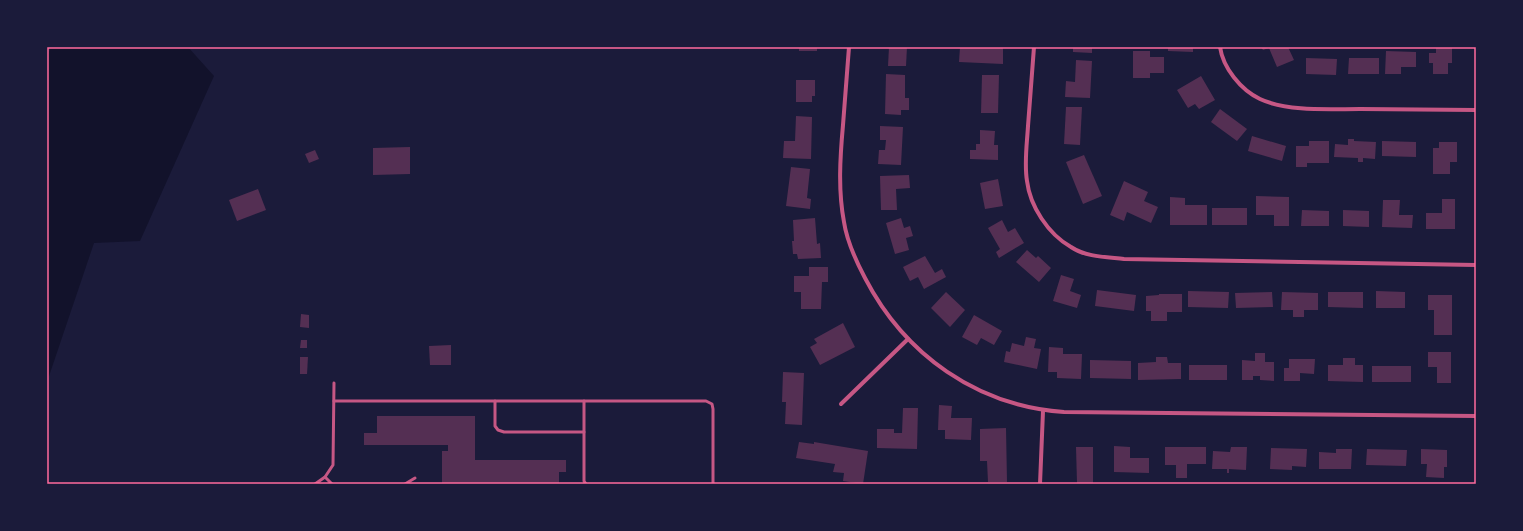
<svg xmlns="http://www.w3.org/2000/svg" width="1523" height="531" font-family="'PT Sans Narrow',sans-serif">
<rect width="100%" height="100%" fill="#1b1b3a"/>
<polygon fill="#12122b" points="51,47 188,47 214,76 140,241 94,243 47,382 47,57"/>
<g fill="#542f53">
<rect x="799" y="47" width="18" height="4"/>
<polygon points="889,47 907,47 906,66 888,66"/>
<polygon points="960,47 1003,47 1003,64 959,62"/>
<polygon points="1073,47 1092,47 1092,53 1073,52"/>
<polygon points="1168,47 1193,47 1193,52 1168,51"/>
<polygon points="1261,47 1288,47 1294,60 1277,67 1269,48 1263,50"/>
<polygon points="1436,47 1452,47 1452,63 1448,63 1448,74 1433,74 1433,63 1429,63 1429,53 1436,53"/>
<polygon points="1133,51 1150,51 1150,57 1164,57 1164,73 1150,73 1150,78 1133,78"/>
<polygon points="1386,51 1416,52 1416,67 1401,67 1401,74 1385,74"/>
<polygon points="1306,58 1337,59 1336,75 1306,74"/>
<polygon points="1349,58 1379,58 1379,74 1348,74"/>
<polygon points="1076,60 1092,61 1090,98 1065,97 1066,81 1075,82"/>
<polygon points="886,74 905,75 905,98 909,98 909,110 901,110 901,115 885,114"/>
<polygon points="982,75 999,75 998,113 981,113"/>
<polygon points="1201,76 1215,100 1199,109 1195,104 1188,108 1177,90"/>
<polygon points="796,80 815,80 815,96 812,96 812,102 796,102"/>
<polygon points="1066,107 1082,107 1080,145 1064,144"/>
<polygon points="1220,109 1247,129 1237,141 1211,122"/>
<polygon points="796,116 812,117 811,159 783,158 784,141 795,141"/>
<polygon points="880,126 903,127 901,165 878,164 879,150 885,150 886,140 880,140"/>
<polygon points="980,130 995,131 994,145 998,145 998,160 970,159 970,150 976,150 976,144 980,144"/>
<polygon points="1252,136 1286,146 1282,161 1248,151"/>
<polygon points="1348,139 1354,139 1354,141 1376,142 1375,159 1363,158 1363,162 1358,162 1358,158 1334,157 1335,144 1348,145"/>
<polygon points="1309,141 1329,141 1329,163 1307,163 1307,167 1296,167 1296,146 1309,146"/>
<polygon points="1382,141 1416,142 1416,157 1382,156"/>
<polygon points="1439,142 1457,142 1457,162 1450,162 1450,174 1433,174 1433,148 1439,148"/>
<polygon points="410,147 410,174 373,175 373,148"/>
<polygon points="315,150 319,159 309,163 305,154"/>
<polygon points="1084,155 1102,196 1083,204 1066,162"/>
<polygon points="791,167 810,169 807,198 811,199 810,209 786,206"/>
<polygon points="909,175 910,188 896,189 897,210 881,210 880,176"/>
<polygon points="998,179 1003,206 985,209 980,183"/>
<polygon points="1124,181 1148,192 1144,201 1158,207 1151,223 1127,212 1124,221 1110,215"/>
<polygon points="258,189 266,210 237,221 229,200"/>
<polygon points="1256,196 1289,197 1289,226 1274,226 1274,215 1256,215"/>
<polygon points="1170,197 1185,198 1185,205 1207,205 1207,225 1170,225"/>
<polygon points="1442,199 1455,199 1455,229 1426,229 1426,213 1442,213"/>
<polygon points="1383,200 1400,200 1399,215 1413,215 1412,228 1382,227"/>
<rect x="1212" y="208" width="35" height="17"/>
<polygon points="1302,210 1329,211 1329,226 1301,226"/>
<polygon points="1343,210 1369,211 1369,227 1343,226"/>
<polygon points="815,218 817,244 820,243 821,258 798,259 797,254 793,254 792,241 794,241 793,220"/>
<polygon points="901,218 904,228 910,226 913,236 906,238 909,250 895,254 886,223"/>
<polygon points="1002,220 1008,232 1015,228 1024,243 999,258 996,252 1000,249 988,228"/>
<polygon points="1027,250 1036,258 1038,256 1051,268 1039,282 1016,262"/>
<polygon points="925,256 935,273 942,269 946,277 924,289 918,277 910,281 903,267"/>
<polygon points="809,267 828,267 828,282 822,282 821,309 801,309 801,292 794,292 794,276 809,276"/>
<polygon points="1061,275 1074,279 1070,291 1081,295 1077,308 1053,301"/>
<polygon points="1097,290 1136,295 1134,311 1095,306"/>
<polygon points="1188,291 1229,292 1228,308 1188,307"/>
<polygon points="1376,291 1405,292 1405,308 1376,308"/>
<polygon points="946,292 965,310 950,327 931,308"/>
<polygon points="1272,292 1273,307 1236,308 1235,293"/>
<polygon points="1282,292 1318,293 1318,310 1304,310 1304,317 1293,317 1293,310 1281,310"/>
<polygon points="1328,292 1363,292 1363,308 1328,307"/>
<polygon points="1159,294 1182,294 1182,312 1167,312 1167,321 1151,321 1151,311 1146,311 1146,296 1159,295"/>
<polygon points="1428,295 1452,295 1452,335 1434,335 1434,310 1428,310"/>
<polygon points="301,314 309,315 309,328 300,327"/>
<polygon points="974,315 1002,331 994,345 981,338 977,345 962,337"/>
<polygon points="843,323 855,347 820,365 810,347 817,343 814,339"/>
<polygon points="1026,337 1036,339 1034,348 1041,349 1037,369 1004,362 1006,351 1010,352 1012,343 1024,346"/>
<polygon points="301,340 307,340 307,348 300,348"/>
<polygon points="451,345 451,365 430,365 429,346"/>
<polygon points="1049,347 1063,348 1063,354 1082,354 1081,379 1057,378 1057,372 1048,372"/>
<polygon points="1428,352 1451,352 1451,383 1437,383 1437,367 1428,367"/>
<polygon points="1255,353 1265,353 1265,362 1274,362 1274,381 1260,380 1260,376 1253,376 1253,380 1242,380 1242,360 1255,361"/>
<polygon points="300,357 308,357 307,374 300,374"/>
<polygon points="1156,357 1167,357 1168,363 1181,363 1181,379 1138,380 1138,363 1156,362"/>
<polygon points="1343,358 1355,358 1355,365 1363,365 1363,382 1328,381 1328,365 1343,365"/>
<polygon points="1289,359 1315,359 1314,374 1300,373 1300,381 1284,381 1284,368 1289,368"/>
<polygon points="1090,360 1131,361 1131,379 1090,378"/>
<rect x="1189" y="365" width="38" height="15"/>
<rect x="1372" y="366" width="39" height="16"/>
<polygon points="783,372 804,373 802,425 785,424 786,402 782,402"/>
<polygon points="939,405 952,406 951,418 972,418 971,440 945,439 945,430 938,430"/>
<polygon points="903,408 918,408 917,449 877,448 877,429 894,429 894,433 902,433"/>
<polygon points="377,416 475,416 475,460 566,460 566,472 559,472 559,484 442,484 442,451 448,451 448,445 364,445 364,433 377,433"/>
<polygon points="1006,428 1007,482 988,482 987,461 980,461 980,429"/>
<polygon points="799,442 814,444 814,442 868,451 863,484 843,481 844,473 833,472 835,464 796,458"/>
<polygon points="1114,446 1130,447 1130,458 1149,458 1149,473 1114,472"/>
<polygon points="1076,447 1093,447 1093,483 1077,483"/>
<polygon points="1165,447 1206,447 1206,464 1187,464 1187,478 1176,478 1176,465 1165,465"/>
<polygon points="1231,447 1247,447 1246,470 1229,469 1229,473 1227,473 1227,469 1212,469 1213,451 1230,452"/>
<polygon points="1271,448 1307,449 1306,467 1292,466 1292,470 1270,469"/>
<polygon points="1336,449 1352,449 1351,469 1319,469 1319,452 1336,453"/>
<polygon points="1367,449 1407,450 1406,466 1366,465"/>
<polygon points="1421,449 1447,450 1447,467 1444,467 1444,478 1426,477 1427,464 1421,464"/>
</g>
<g fill="none" stroke-linecap="round" stroke-linejoin="round">
<g stroke="#c65784" stroke-width="3">
<polyline points="334,401 706,401 712,404 713,409 713,484"/>
<polyline points="495,401 495,426 498,430 504,432 584,432"/>
<polyline points="584,401 584,481 586,484"/>
<polyline points="325,477 332,484"/>
<polyline points="315,484 325,477 333,465 334,383"/>
<polyline points="405,484 415,478"/>
</g>
<g stroke="#c65784" stroke-width="4">
<path d="M 849,47 C 847,73 845,99 843,125 C 840,158 838,190 844,222 C 847,242 856,261 865,278 C 905,355 977,406 1064,412 L 1476,416"/>
<path d="M 1034,47 C 1032,73 1030,100 1028,126 C 1027,144 1024,163 1027,181 C 1030,206 1048,234 1071,247 C 1086,257 1106,257 1124,259 L 1476,265"/>
<path d="M 1220,47 C 1223,68 1241,90 1260,99 C 1288,112 1329,109 1360,109 C 1398,109 1437,110 1476,110"/>
<polyline points="841,404 908,339"/>
<polyline points="1040,484 1043,411"/>
</g>
</g>
<rect width="1523" height="531" fill="none" stroke="#1b1b3a" stroke-width="96"/>
<rect x="48" y="48" width="1427" height="435" fill="none" stroke="#ff6b9d" stroke-width="1.5"/>
</svg>
